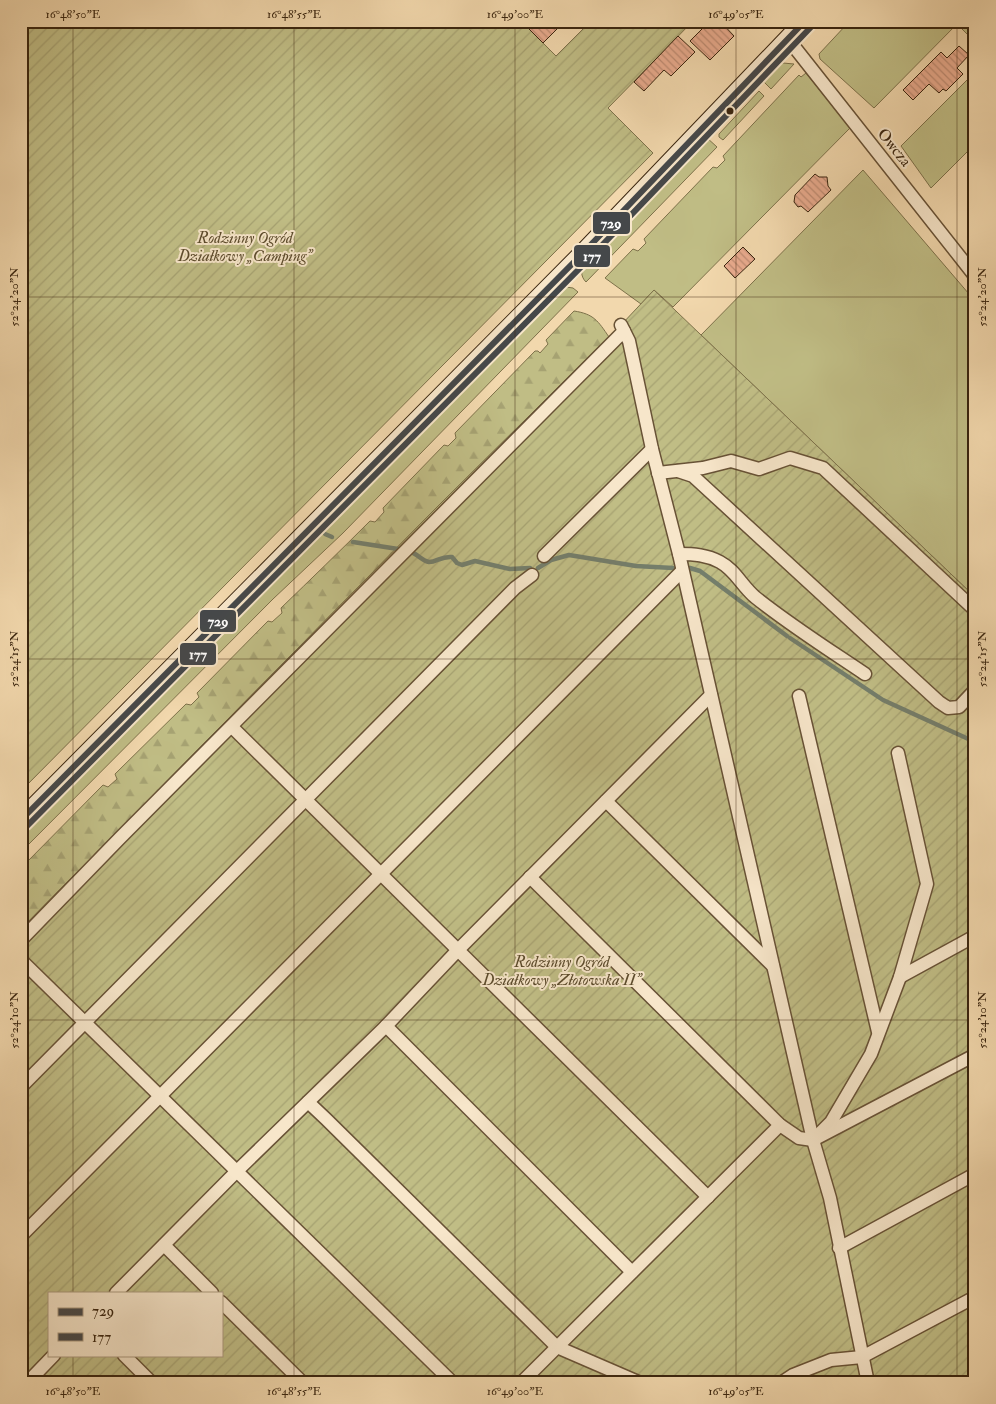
<svg xmlns="http://www.w3.org/2000/svg" width="996" height="1404" font-family="'IM FELL Double Pica',serif">
<defs>
<pattern id="forest-firs" width="22" height="20" patternUnits="userSpaceOnUse" patternTransform="scale(1.25)"><rect width="22" height="20" fill="#c0bd85"/><path d="M5 1l3.5 6h-7zM16 11l3.5 6h-7z" fill="#a6a272"/></pattern>
<pattern id="garden-furrows" width="10" height="10" patternUnits="userSpaceOnUse" patternTransform="scale(1.25)"><rect width="10" height="10" fill="#c0bd85"/><path d="M-1 1l2-2M0 10L10 0M9 11l2-2" fill="none" stroke="#a6a272"/></pattern>
<pattern id="building-back-hatch" width="6" height="6" patternUnits="userSpaceOnUse" patternTransform="scale(1.25)"><rect width="6" height="6" fill="#e9ab8e"/><path d="M-1 5l2 2M0 0l6 6M5-1l2 2" fill="none" stroke="#be8b72"/></pattern>
</defs>
<rect width="100%" height="100%" fill="#f2d8ad"/>
<filter id="stains"><feTurbulence type="fractalNoise" baseFrequency=".004" numOctaves="4"/><feColorMatrix values="0 0 0 0 .2 0 0 0 0 .09 0 0 0 0 .02 0 0 0 .5 -.17"/></filter>
<radialGradient id="worn" r=".72"><stop offset=".6" stop-color="#630" stop-opacity="0"/><stop offset="1" stop-color="#630" stop-opacity=".3"/></radialGradient>
<g fill="#c0bd85" stroke="#7d714a">
<polygon points="856,21 975,21 975,42 957,24 874,108 820,59 819,54 847,24 852,26"/>
<polygon points="783,63 794,64 771,89 761,79 773,66"/>
<polygon points="975,72 975,144 931,188 901,146"/>
<polygon points="806,73 850,128 673,307 654,290 641,304 605,278 633,249 638,251 646,243 644,239 713,167 717,168 725,160 723,156 799,75 801,77"/>
<polygon points="759,91 764,96 723,140 719,137 719,134"/>
<path d="M 706,137 L 717,147 L 586,282 C 580,276 581,269 584,261 Z"/>
<polygon points="863,170 975,301 975,597 701,335"/>
<polygon points="566,287 573,288 578,292 343,533 273,599 21,852 21,830 556,291"/>
</g>
<path fill="url(#forest-firs)" stroke="#7d714a" d="M 574,311 C 594,314 598,321 609,337 L 438,506 L 21,929 L 21,875 L 26,870 L 24,865 L 103,785 L 108,787 L 117,779 L 115,774 L 186,704 L 191,705 L 199,697 L 197,693 L 268,621 L 272,622 L 282,613 L 281,608 C 311,579 341,550 370,521 L 375,522 L 384,512 L 383,508 L 444,445 L 448,446 L 456,438 L 455,433 L 535,351 L 538,351 L 540,353 L 548,344 L 546,340 Z"/>
<g fill="url(#garden-furrows)" stroke="#7d714a" fill-rule="evenodd">
<polygon points="21,21 537,21 529,29 556,56 591,21 693,21 608,108 653,153 21,791"/>
<path d="M 654,290 L 975,597 L 975,1383 L 21,1383 L 21,929 L 438,506 L 621,325 ZM 49,1293 L 221,1293 L 221,1355 L 49,1355 Z"/>
</g>
<g fill="none" stroke-linecap="round" stroke-linejoin="round">
<g stroke="#747e6b" stroke-width="4.5">
<polyline points="325,534 332,537"/>
<polyline points="353,542 398,549"/>
<path d="M 411,552 C 417,554 423,561 429,562 C 437,562 441,556 452,557 L 457,563 L 462,565 L 475,561 L 510,569 L 530,568"/>
<polyline points="538,568 551,560 569,555 636,566 673,568"/>
<polyline points="690,568 700,571 787,636"/>
<polyline points="790,638 883,700 975,742"/>
</g>
</g>
<g fill="url(#building-back-hatch)" stroke="#3a250f">
<polygon points="537,21 565,21 543,43 529,29"/>
<polygon points="710,21 720,21 734,36 710,60 690,41"/>
<polygon points="678,36 695,52 671,76 664,70 644,91 634,82"/>
<polygon points="959,46 969,55 957,68 963,74 946,91 943,89 939,93 929,84 913,100 903,90 941,52 947,58"/>
<polygon points="815,174 819,177 827,177 828,186 831,190 808,212 801,206 798,207 794,202 795,195"/>
<polygon points="743,247 755,259 735,278 724,266"/>
</g>
<g fill="none" stroke-linecap="round" stroke-linejoin="round">
<defs>
<g id="street">
<polyline points="788,39 975,276"/>
<polyline points="621,325 629,341 652,449 679,554 813,1140 830,1198 868,1383"/>
<polyline points="678,471 693,476 939,702 948,708 959,707 975,690"/>
<polyline points="658,473 703,468 731,461 759,469 790,458 823,468 975,610"/>
<path d="M 679,554 C 694,554 707,555 720,562 C 735,570 742,586 755,597 C 790,625 828,649 865,674"/>
<polyline points="544,556 652,449"/>
<polyline points="799,696 878,1032"/>
<polyline points="232,727 708,1197"/>
<polyline points="606,801 773,966"/>
<polyline points="530,877 780,1125 799,1138 813,1140 975,1055"/>
<polyline points="21,940 120,838 624,331"/>
<polyline points="21,960 453,1383"/>
<polyline points="900,977 975,936"/>
<polyline points="386,1026 632,1272"/>
<polyline points="21,1087 515,588 532,575"/>
<polyline points="308,1102 326,1119 557,1347 638,1382"/>
<polyline points="820,1133 831,1122 871,1054 900,977 927,884 898,753"/>
<polyline points="21,1236 682,571"/>
<polyline points="164,1245 212,1293"/>
<polyline points="839,1248 975,1174"/>
<polyline points="116,1293 237,1171 386,1026 458,950 711,695"/>
<polyline points="221,1302 303,1383"/>
<polyline points="124,1355 152,1383"/>
<polyline points="27,1383 54,1355"/>
<polyline points="521,1383 780,1125"/>
<polyline points="781,1383 793,1375 831,1360 862,1357 975,1297"/>
</g>
<polyline id="secondary" points="21,820 581,255 805,21"/>
</defs>
<use href="#street" stroke="#685236" stroke-width="15"/>
<use href="#secondary" stroke="#3a250f" stroke-width="20"/>
<use href="#street" stroke="#f7e6ca" stroke-width="12"/>
<use href="#secondary" stroke="#f7e6ca" stroke-width="18"/>
<defs>
<polyline id="bus-1" points="21,820 581,255 805,21"/>
<polyline id="bus-2" points="27,826 587,261 811,27"/>
</defs>
<use href="#bus-1" stroke="#f7e6ca" stroke-width="10"/>
<use href="#bus-2" stroke="#f7e6ca" stroke-width="10"/>
<use href="#bus-1" stroke="#45484a" stroke-width="6"/>
<use href="#bus-2" stroke="#45484a" stroke-width="6"/>
</g>
<path fill="none" stroke="#3a250f" stroke-width="1" stroke-opacity="0.45" d="M 73,21 L 73,1293M 294,21 L 294,1383M 515,21 L 515,1383M 736,21 L 736,1383M 957,21 L 957,1383M 21,297 L 975,297M 21,659 L 975,659M 21,1020 L 975,1020M 73,1355 L 73,1383M 21,1382 L 975,1382"/>
<circle fill="#3a250f" stroke="#f7e6ca" stroke-width="2" cx="730" cy="111" r="4.5"/>
<g text-anchor="middle" stroke-width="4" stroke-linejoin="round" paint-order="stroke">
<g font-size="16" fill="#3a250f" stroke="#f7e6ca">
<text transform="translate(895 147) rotate(51)" y="6">Owcza</text>
</g>
<g font-size="16" font-style="italic" fill="#5c4b2c" stroke="#f7e6ca">
<text x="245" y="243">Rodzinny Ogród<tspan x="245" dy="18">Działkowy „Camping”</tspan></text>
<text x="562" y="967">Rodzinny Ogród<tspan x="562" dy="18">Działkowy „Złotowska II”</tspan></text>
</g>
</g>
<g stroke="#f7e6ca" stroke-width="2">
<rect x="592" y="211" width="39" height="24" rx="5" fill="#45484a"/>
<rect x="573" y="244" width="38" height="24" rx="5" fill="#45484a"/>
<rect x="199" y="609" width="38" height="24" rx="5" fill="#45484a"/>
<rect x="179" y="642" width="38" height="24" rx="5" fill="#45484a"/>
</g>
<g font-size="14" text-anchor="middle" font-weight="bold" fill="#fff">
<text x="611" y="228">729</text>
<text x="592" y="261">177</text>
<text x="218" y="626">729</text>
<text x="198" y="659">177</text>
</g>
<rect width="996" height="1404" fill="none" stroke="#f2d8ad" stroke-width="55"/>
<rect x="48" y="1292" width="175" height="65" fill="#f7e6ca" stroke="#ab997f"/>
<rect x="58" y="1308" width="25" height="8" fill="#45484a" stroke="#ab997f"/>
<text x="92" y="1316" font-size="15" fill="#3a250f">729</text>
<rect x="58" y="1333" width="25" height="8" fill="#45484a" stroke="#ab997f"/>
<text x="92" y="1342" font-size="15" fill="#3a250f">177</text>
<rect x="28" y="28" width="940" height="1348" fill="none" stroke="#3a250f" stroke-width="2"/>
<g font-size="12" text-anchor="middle" fill="#3a250f">
<text x="73" y="18">16°48'50"E</text>
<text x="294" y="18">16°48'55"E</text>
<text x="515" y="18">16°49'00"E</text>
<text x="736" y="18">16°49'05"E</text>
<text transform="translate(14 297) rotate(-90)" y="4">52°24'20"N</text>
<text transform="translate(982 297) rotate(-90)" y="4">52°24'20"N</text>
<text transform="translate(14 659) rotate(-90)" y="4">52°24'15"N</text>
<text transform="translate(982 659) rotate(-90)" y="4">52°24'15"N</text>
<text transform="translate(14 1020) rotate(-90)" y="4">52°24'10"N</text>
<text transform="translate(982 1020) rotate(-90)" y="4">52°24'10"N</text>
<text x="73" y="1395">16°48'50"E</text>
<text x="294" y="1395">16°48'55"E</text>
<text x="515" y="1395">16°49'00"E</text>
<text x="736" y="1395">16°49'05"E</text>
</g>
<rect width="100%" height="100%" filter="url(#stains)"/>
<rect width="100%" height="100%" fill="url(#worn)"/>
</svg>
